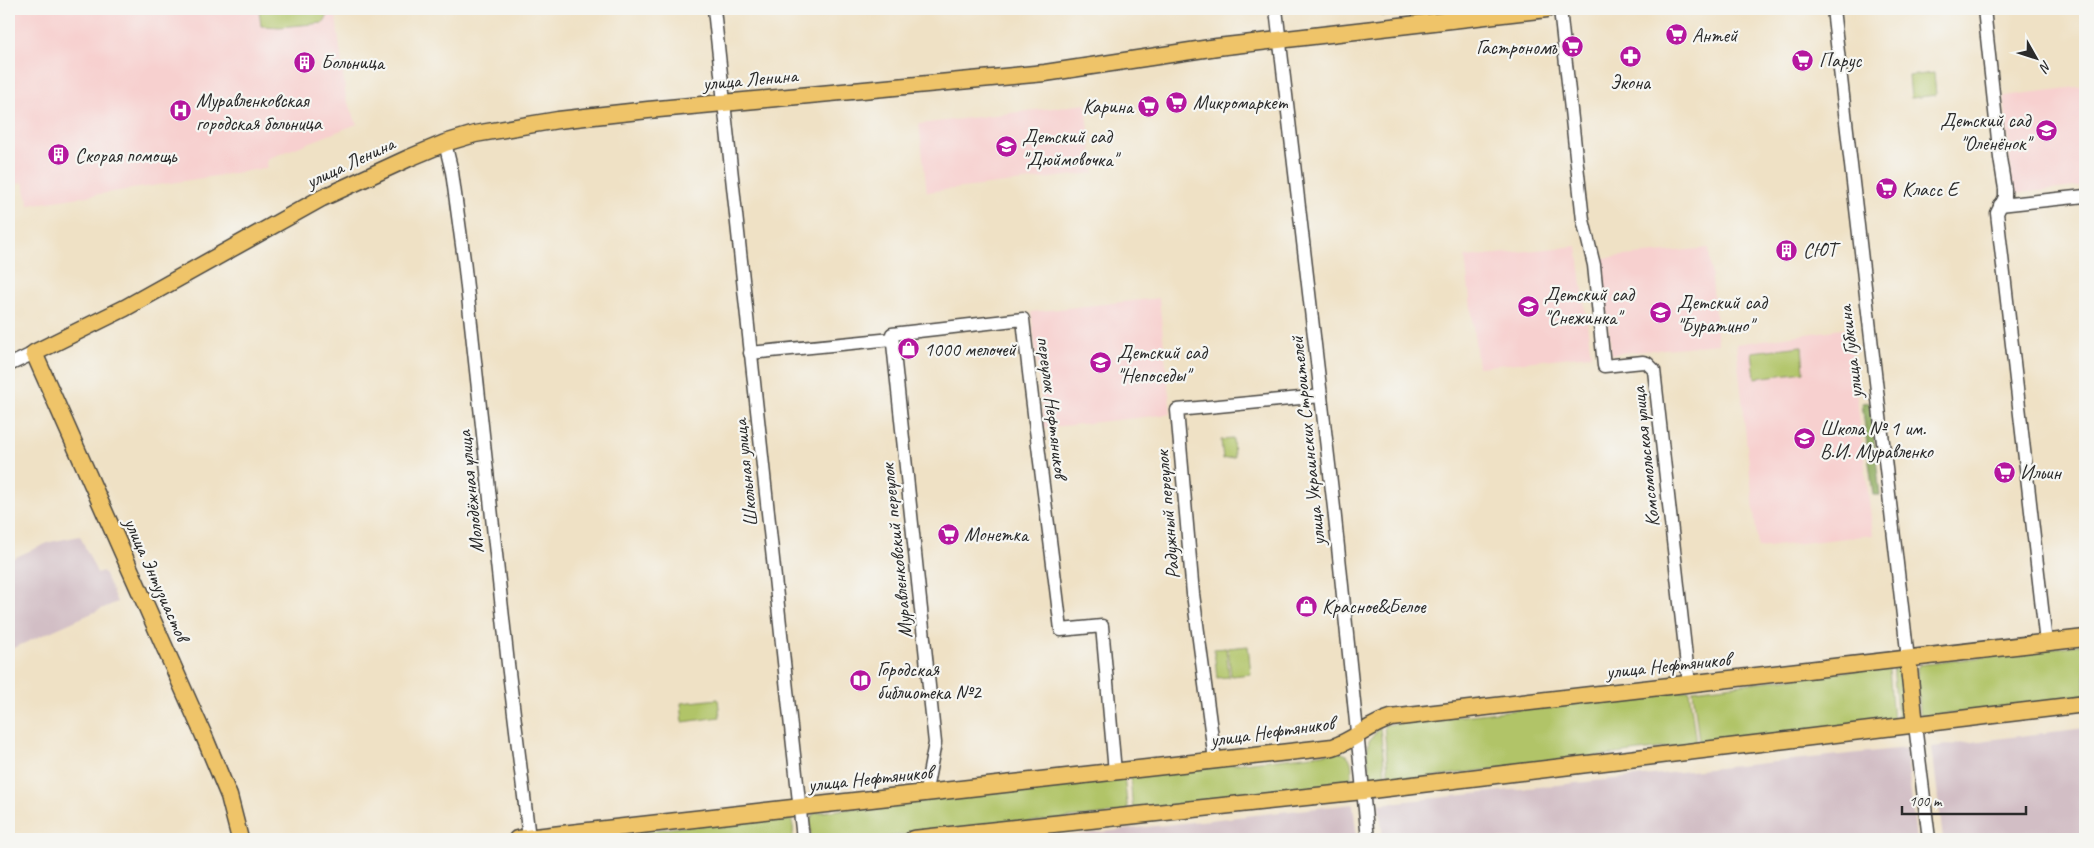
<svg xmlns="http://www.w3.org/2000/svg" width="2094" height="848" font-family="Caveat,sans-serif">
<rect width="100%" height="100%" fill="#f6f6f2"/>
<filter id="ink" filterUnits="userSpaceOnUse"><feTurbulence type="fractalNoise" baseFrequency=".02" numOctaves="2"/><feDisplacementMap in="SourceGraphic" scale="10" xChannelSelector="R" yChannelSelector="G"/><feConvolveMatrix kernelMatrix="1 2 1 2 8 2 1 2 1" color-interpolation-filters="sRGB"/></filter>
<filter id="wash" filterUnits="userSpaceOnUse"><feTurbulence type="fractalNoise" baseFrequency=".0096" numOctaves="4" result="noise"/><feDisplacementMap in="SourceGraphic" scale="20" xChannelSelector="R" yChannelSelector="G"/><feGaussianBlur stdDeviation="1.12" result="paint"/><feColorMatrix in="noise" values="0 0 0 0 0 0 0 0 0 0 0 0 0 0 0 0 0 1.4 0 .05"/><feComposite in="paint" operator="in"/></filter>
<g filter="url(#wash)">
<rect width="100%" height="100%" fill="#efe1c5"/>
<g fill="#f7d0cf">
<polygon points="9,9 335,9 346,98 357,124 267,159 267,168 29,205 23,182 14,185 9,164"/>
<polygon points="2085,86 2085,186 2013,194 2004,96"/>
<polygon points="1086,104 1094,173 927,192 919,124"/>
<polygon points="1577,246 1591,355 1478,367 1465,257"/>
<polygon points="1709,248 1718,344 1611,354 1602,258"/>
<polygon points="1159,298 1171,414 1044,428 1031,312"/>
<polygon points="1849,328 1873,535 1758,548 1736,344"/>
</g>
<g fill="#d2bec5">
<polygon points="80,536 97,573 103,571 117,602 9,650 9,560 50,542"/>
<polygon points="2085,728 2085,839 1943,839 1932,747"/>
<polygon points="1906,748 1916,839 1383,839 1379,804"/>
<polygon points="1353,804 1357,839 1040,839"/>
</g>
<g fill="#b1c467" stroke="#6e7849">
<polygon points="259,9 326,9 327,17 323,23 280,27 261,26"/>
<polygon points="1934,73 1936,95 1911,98 1909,76"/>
<polygon points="1802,346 1804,372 1755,378 1752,352"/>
<polygon points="1233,439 1234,457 1223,459 1221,440"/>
<polygon points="2085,644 2085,698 1923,717 1920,714 1917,669 1919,665"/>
<polygon points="1248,646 1251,674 1231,676 1228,648"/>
<polygon points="1226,648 1229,677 1217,678 1214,649"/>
<polygon points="1889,666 1893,722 1699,743 1693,690"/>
<polygon points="1893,666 1902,671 1907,715 1898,722"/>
<polygon points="1689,690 1696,744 1389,782 1384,725"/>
<polygon points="718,699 720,717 683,722 681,703"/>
<polygon points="1380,727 1386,782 1378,782 1371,776 1367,753 1369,741"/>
<path d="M 1339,752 L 1347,755 C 1354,762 1353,778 1347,786 L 1133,811 L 1130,776 Z"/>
<polygon points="1124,776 1128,812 866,839 811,839 810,820 814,813"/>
<path d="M 785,815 L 790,816 C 793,823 795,833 791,839 L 579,839 Z"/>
</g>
<g fill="#8caa5c" stroke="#5c6a44">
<polygon points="1381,9 1437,9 1437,11 1382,16"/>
<polygon points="1870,402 1880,495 1873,495 1862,403"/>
</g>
</g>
<g filter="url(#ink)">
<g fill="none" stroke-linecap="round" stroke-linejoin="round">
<defs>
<g id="minor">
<polyline points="714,9 803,839"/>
<polyline points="1276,9 1334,508 1368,839"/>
<polyline points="1560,9 1583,220 1594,265 1604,366 1643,362 1647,363 1654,370 1689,684"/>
<polyline points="1833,9 1908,659"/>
<polyline points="1984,9 2000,158 2005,189 2005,197 1997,213 2046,643"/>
<polyline points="445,143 452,172 464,260 508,664 529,838"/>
<polyline points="2000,205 2085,196"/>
<polyline points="750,353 892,339"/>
<polyline points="9,365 34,353"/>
<polyline points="1915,725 1929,839"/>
<polyline points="1215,760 1193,594 1177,410 1321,396"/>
<path d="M 928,793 L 927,785 L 935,743 L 892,334 L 1023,319 C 1034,423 1049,526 1061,630 L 1102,626 L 1115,772"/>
</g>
<g id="major">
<polyline points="1908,659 1915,725"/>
<polyline points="240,839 229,796 204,736 34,353 125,308 322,198 409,158 445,143 475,134 558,120 648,110 1045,73 1217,47 1547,9"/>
<path d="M 517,839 L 1333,747 C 1354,740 1370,724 1391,718 L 2085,638"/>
<polyline points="913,839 1363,791 2085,704"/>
</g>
</defs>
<use href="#minor" stroke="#484642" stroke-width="15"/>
<use href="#major" stroke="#484642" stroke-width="19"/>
<use href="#minor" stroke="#fff" stroke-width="12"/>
<use href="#major" stroke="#efc469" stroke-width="16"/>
</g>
</g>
<defs>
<symbol id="supermarket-disc" viewBox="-11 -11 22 22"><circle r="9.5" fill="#b5179e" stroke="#f6f6f2"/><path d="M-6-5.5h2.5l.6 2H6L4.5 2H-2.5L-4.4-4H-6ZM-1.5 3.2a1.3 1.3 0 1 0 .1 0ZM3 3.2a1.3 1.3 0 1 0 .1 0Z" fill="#fff"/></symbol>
<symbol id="pharmacy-disc" viewBox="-11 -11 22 22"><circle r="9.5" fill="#b5179e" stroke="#f6f6f2"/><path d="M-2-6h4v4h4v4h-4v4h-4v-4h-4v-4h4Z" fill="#fff"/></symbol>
<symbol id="building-disc" viewBox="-11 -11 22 22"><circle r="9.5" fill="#b5179e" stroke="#f6f6f2"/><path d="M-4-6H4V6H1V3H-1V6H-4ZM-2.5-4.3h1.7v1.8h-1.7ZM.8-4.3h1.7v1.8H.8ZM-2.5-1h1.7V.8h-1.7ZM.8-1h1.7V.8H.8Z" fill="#fff"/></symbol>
<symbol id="hospital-disc" viewBox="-11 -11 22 22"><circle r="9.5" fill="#b5179e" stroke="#f6f6f2"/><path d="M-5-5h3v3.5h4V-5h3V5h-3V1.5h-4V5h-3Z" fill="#fff"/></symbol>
<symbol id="school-disc" viewBox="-11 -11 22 22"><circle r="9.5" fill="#b5179e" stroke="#f6f6f2"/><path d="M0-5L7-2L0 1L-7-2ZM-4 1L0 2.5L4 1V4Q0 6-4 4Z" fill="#fff"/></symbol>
<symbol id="shop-disc" viewBox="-11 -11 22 22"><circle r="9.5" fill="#b5179e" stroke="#f6f6f2"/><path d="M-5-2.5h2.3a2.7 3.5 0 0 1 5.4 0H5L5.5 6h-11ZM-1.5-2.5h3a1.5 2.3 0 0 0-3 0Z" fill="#fff"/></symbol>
<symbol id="library-disc" viewBox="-11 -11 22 22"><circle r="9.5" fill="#b5179e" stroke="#f6f6f2"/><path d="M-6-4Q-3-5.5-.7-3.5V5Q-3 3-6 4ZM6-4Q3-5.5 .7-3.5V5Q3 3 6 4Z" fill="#fff"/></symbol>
</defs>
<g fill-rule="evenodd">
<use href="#supermarket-disc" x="1664" y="22" width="25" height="25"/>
<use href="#supermarket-disc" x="1560" y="34" width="25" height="25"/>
<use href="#pharmacy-disc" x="1618" y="44" width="25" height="25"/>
<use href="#supermarket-disc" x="1790" y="48" width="25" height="25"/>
<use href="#building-disc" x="292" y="50" width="25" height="25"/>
<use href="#supermarket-disc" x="1164" y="90" width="25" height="25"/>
<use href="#supermarket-disc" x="1136" y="94" width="25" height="25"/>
<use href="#hospital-disc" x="168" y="98" width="25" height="25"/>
<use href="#school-disc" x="2034" y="118" width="25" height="25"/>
<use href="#school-disc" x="994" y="134" width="25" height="25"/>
<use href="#building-disc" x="46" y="142" width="25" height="25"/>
<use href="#supermarket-disc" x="1874" y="176" width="25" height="25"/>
<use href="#building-disc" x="1774" y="238" width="25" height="25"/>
<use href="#school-disc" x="1516" y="294" width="25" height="25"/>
<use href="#school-disc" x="1648" y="300" width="25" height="25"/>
<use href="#shop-disc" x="896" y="336" width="25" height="25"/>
<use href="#school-disc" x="1088" y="350" width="25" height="25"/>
<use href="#school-disc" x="1792" y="426" width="25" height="25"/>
<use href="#supermarket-disc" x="1992" y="460" width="25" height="25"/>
<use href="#supermarket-disc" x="936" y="522" width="25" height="25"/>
<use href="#shop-disc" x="1294" y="594" width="25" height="25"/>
<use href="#library-disc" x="848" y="668" width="25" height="25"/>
</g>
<g text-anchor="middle" stroke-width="4.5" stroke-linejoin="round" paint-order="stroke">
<g font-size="20" fill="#2b2b2b" stroke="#f6f6f2" text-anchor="start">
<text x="1692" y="42">Антей</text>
<text x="1557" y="54" text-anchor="end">Гастрономъ</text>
<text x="1819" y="67">Парус</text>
<text x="321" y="69">Больница</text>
<text x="1630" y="89" text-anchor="middle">Экона</text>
<text x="196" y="107">Муравленковская<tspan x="196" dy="23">городская больница</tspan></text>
<text x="1193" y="109">Микромаркет</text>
<text x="1133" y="113" text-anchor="end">Карина</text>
<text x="2030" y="127" text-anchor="end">Детский сад<tspan x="2030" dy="23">"Оленёнок"</tspan></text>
<text x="1022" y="143">Детский сад<tspan x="1022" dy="23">"Дюймовочка"</tspan></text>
<text x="75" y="162">Скорая помощь</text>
<text x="1902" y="196">Класс Е</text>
<text x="1803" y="257">СЮТ</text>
<text x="1544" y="301">Детский сад<tspan x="1544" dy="23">"Снежинка"</tspan></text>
<text x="1677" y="309">Детский сад<tspan x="1677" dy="23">"Буратино"</tspan></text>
<text x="924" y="356">1000 мелочей</text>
<text x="1117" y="359">Детский сад<tspan x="1117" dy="23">"Непоседы"</tspan></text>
<text x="1820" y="435">Школа № 1 им.<tspan x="1820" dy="23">В.И. Муравленко</tspan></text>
<text x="2020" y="479">Ильин</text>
<text x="964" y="541">Монетка</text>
<text x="1322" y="613">Красное&amp;Белое</text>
<text x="877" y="676">Городская<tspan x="877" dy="23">библиотека №2</tspan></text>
</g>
<g font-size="20" fill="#2b2b2b" stroke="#f6f6f2">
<text transform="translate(750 79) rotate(-5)" y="7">улица Ленина</text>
<text transform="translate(350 162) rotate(-25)" y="7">улица Ленина</text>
<text transform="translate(1850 352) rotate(-97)" y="7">улица Губкина</text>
<text transform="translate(1053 407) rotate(83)" y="7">переулок Нефтяников</text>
<text transform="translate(1307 441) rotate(-96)" y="7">улица Украинских Строителей</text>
<text transform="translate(1645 457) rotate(-96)" y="7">Комсомольская улица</text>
<text transform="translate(745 473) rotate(-96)" y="7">Школьная улица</text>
<text transform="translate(470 492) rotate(-96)" y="7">Молодёжная улица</text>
<text transform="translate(1167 515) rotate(-95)" y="7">Радужный переулок</text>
<text transform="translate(896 551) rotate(-96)" y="7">Муравленковский переулок</text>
<text transform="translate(157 579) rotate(66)" y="7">улица Энтузиастов</text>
<text transform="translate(1668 665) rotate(-6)" y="7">улица Нефтяников</text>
<text transform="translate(1272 731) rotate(-8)" y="7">улица Нефтяников</text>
<text transform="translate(870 778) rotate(-6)" y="7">улица Нефтяников</text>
</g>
</g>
<rect width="2094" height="848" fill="none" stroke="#f6f6f2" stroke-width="30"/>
<g transform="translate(2036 58) rotate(129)" stroke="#f6f6f2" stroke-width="4" paint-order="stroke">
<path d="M0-4L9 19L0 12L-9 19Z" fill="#2b2b2b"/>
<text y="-8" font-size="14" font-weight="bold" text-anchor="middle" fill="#2b2b2b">N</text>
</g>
<path d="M1902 806v8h124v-8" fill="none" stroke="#2b2b2b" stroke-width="2.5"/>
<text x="1909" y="806" font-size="15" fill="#2b2b2b" stroke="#f6f6f2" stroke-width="4" paint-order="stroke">100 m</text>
</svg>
